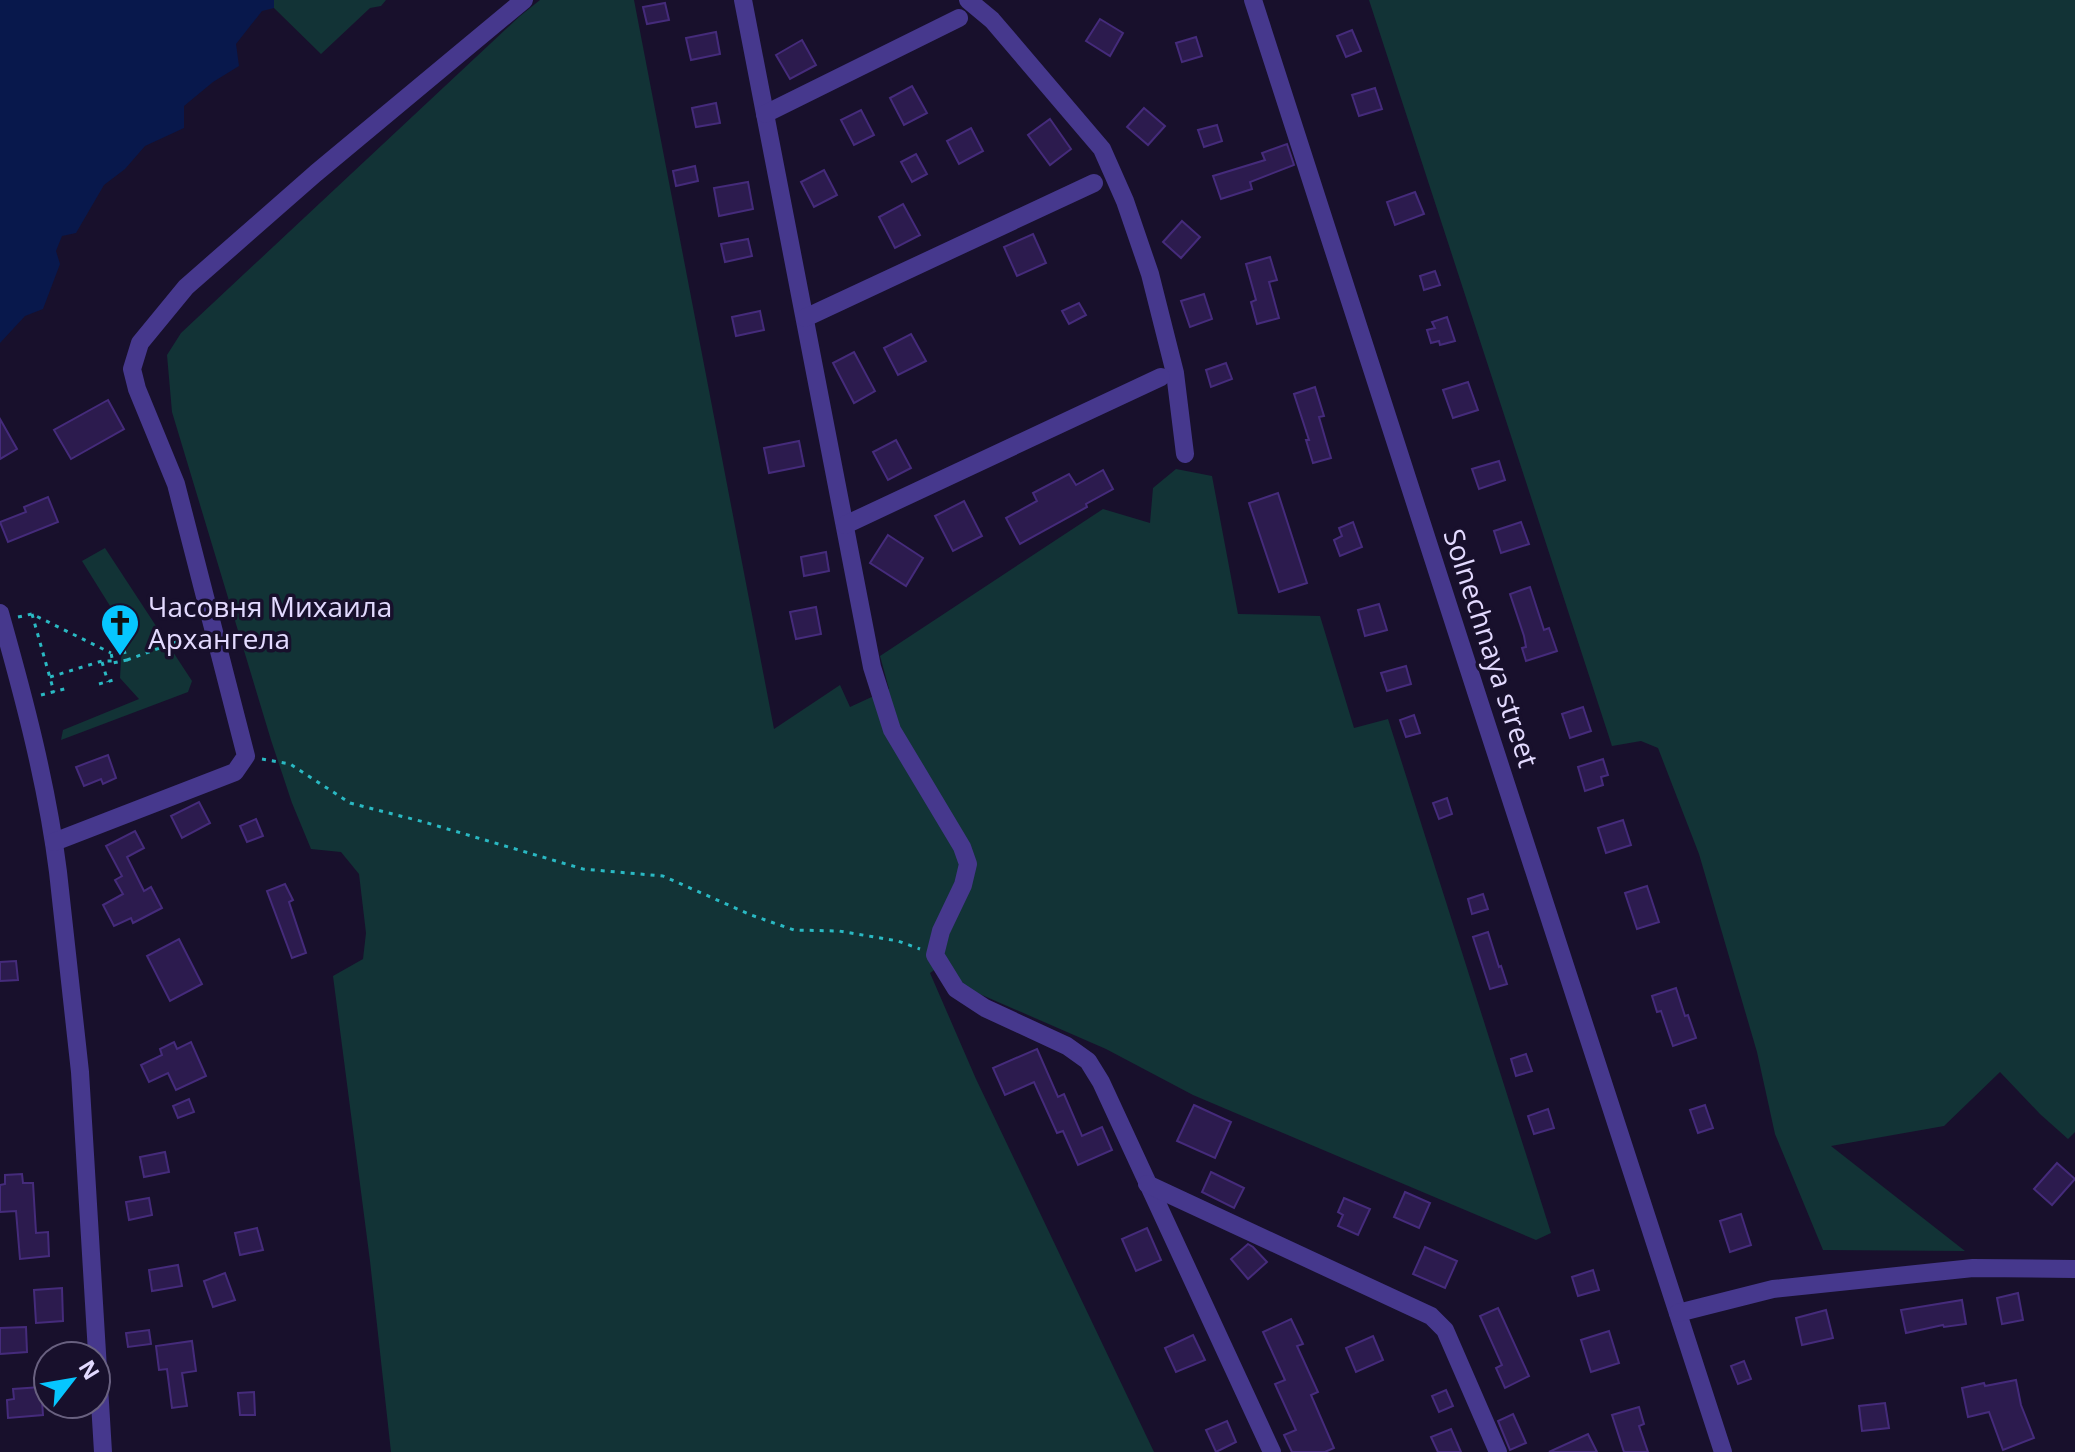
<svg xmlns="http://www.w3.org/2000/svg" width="2075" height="1452" font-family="'Open Sans',sans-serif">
<rect width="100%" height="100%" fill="#18102c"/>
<g fill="#123336">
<polygon points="274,0 386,0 381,6 370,8 321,54 274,8"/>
<polygon points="540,0 634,0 774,729 840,685 850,707 889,689 880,656 1103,509 1150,523 1153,488 1176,469 1212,476 1238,614 1320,616 1354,728 1388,719 1551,1233 1536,1240 1193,1095 1106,1049 966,988 947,961 930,973 976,1079 1154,1452 391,1452 370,1261 333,976 363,959 366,933 359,874 341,852 311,849 292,803 271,740 172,412 167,355 181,333 520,16"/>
<polygon points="1369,0 2075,0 2075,1132 2068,1139 2040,1114 2000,1072 1944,1126 1831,1146 1965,1251 1823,1250 1775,1134 1757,1052 1699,854 1658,748 1641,741 1612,746"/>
<polygon points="105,548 192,681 188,692 61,740 63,730 139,699 120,678 122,643 130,638 82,561"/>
</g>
<polygon fill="#08184c" points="0,0 274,0 274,8 262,11 236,44 239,66 213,82 184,106 184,128 145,146 125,169 104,185 76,233 62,236 56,251 60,264 43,309 25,316 0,343"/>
<g fill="#2c1b4e" stroke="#452b7b" stroke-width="2">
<polygon points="665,3 669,20 647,24 643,7"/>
<polygon points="1100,19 1123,33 1110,56 1086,41"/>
<polygon points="1352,30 1361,51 1346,57 1337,36"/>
<polygon points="716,32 720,54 691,60 686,38"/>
<polygon points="1196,37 1202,56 1182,62 1176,43"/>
<polygon points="802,40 816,65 790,79 776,55"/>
<polygon points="912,86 927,113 904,125 890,98"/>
<polygon points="1375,88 1382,109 1359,116 1352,95"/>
<polygon points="716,103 720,123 696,127 692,108"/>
<polygon points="1144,108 1165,126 1148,145 1127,127"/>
<polygon points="861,110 874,135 854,145 841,120"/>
<polygon points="1050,119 1071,149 1050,165 1028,135"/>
<polygon points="1217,125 1222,141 1204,147 1198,130"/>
<polygon points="971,128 983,151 959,164 947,141"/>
<polygon points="1287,144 1294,165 1250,182 1252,189 1221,199 1213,176 1265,160 1262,153"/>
<polygon points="916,154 927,174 912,182 901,162"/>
<polygon points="695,166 698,181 676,186 673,171"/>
<polygon points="824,170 837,195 814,207 801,182"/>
<polygon points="748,182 753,209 719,216 714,188"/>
<polygon points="1415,192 1424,214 1395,225 1387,202"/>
<polygon points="903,204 920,235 895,248 879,217"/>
<polygon points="1182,221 1200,237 1181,258 1163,242"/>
<polygon points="1033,234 1046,263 1017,276 1004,247"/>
<polygon points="748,239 752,256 725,262 721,244"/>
<polygon points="1270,257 1277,280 1269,282 1279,318 1257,324 1251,302 1256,300 1246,264"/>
<polygon points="1435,271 1440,285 1424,290 1420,276"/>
<polygon points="1204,294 1212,319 1190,327 1181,301"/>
<polygon points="1079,303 1086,315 1069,324 1062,311"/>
<polygon points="760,311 764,330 736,336 732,317"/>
<polygon points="1447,317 1455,341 1440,345 1439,341 1431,343 1427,330 1435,328 1432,322"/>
<polygon points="911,334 926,361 898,375 884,348"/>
<polygon points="854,352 875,391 854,403 833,363"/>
<polygon points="1226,363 1232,379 1211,387 1206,370"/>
<polygon points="1468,382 1478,410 1453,418 1443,390"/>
<polygon points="1315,387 1324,416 1319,417 1331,458 1313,463 1306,440 1309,440 1294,394"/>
<polygon points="108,400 124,429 71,459 54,430"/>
<polygon points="0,419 17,449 0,459"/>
<polygon points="896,440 911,468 888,480 873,452"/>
<polygon points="799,441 804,466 769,473 764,448"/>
<polygon points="1499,461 1505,480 1479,489 1472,469"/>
<polygon points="1103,470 1113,489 1086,504 1087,507 1020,544 1006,518 1037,501 1033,493 1069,474 1076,485"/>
<polygon points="1278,493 1307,583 1279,592 1249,503"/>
<polygon points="48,497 58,522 8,542 0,522 26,512 24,507"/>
<polygon points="964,501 982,536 953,551 935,516"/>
<polygon points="1353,522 1362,547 1340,556 1334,540 1342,536 1339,528"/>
<polygon points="1521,522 1529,544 1501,553 1494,531"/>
<polygon points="888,535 923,558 906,586 870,563"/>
<polygon points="826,552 829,571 804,576 801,557"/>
<polygon points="1530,587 1544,630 1549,628 1557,651 1526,661 1522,648 1526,647 1524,636 1510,594"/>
<polygon points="1379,604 1387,630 1365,636 1358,610"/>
<polygon points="816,607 821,634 796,639 790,612"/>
<polygon points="1406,666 1411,684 1387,691 1381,673"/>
<polygon points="1583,707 1591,731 1570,738 1562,714"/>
<polygon points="1414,715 1420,733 1406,737 1400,720"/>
<polygon points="108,755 116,778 103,784 101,779 84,786 76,767"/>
<polygon points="1603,759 1608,775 1601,777 1603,785 1585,791 1578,767"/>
<polygon points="1447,798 1452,814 1439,819 1433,803"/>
<polygon points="199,802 210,823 182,838 171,816"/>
<polygon points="256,819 263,836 247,842 240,826"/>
<polygon points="1623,820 1631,845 1606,853 1598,828"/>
<polygon points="135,831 144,848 127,857 144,891 151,887 162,908 133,923 131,918 114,926 103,905 123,894 115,880 122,876 106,846"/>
<polygon points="285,884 293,900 289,902 306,953 292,958 267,891"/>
<polygon points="1647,886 1659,922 1637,929 1625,893"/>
<polygon points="1483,894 1488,909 1472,914 1468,899"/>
<polygon points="1488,932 1499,967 1501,966 1507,984 1490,989 1473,937"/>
<polygon points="179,939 202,984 170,1001 147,956"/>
<polygon points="16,961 18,980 0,981 0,962"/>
<polygon points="1676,988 1685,1016 1688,1015 1696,1038 1673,1046 1661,1011 1657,1012 1652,996"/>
<polygon points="174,1042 177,1049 191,1042 206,1076 176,1090 168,1073 149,1082 141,1065 162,1055 160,1049"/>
<polygon points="1037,1049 1058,1097 1064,1094 1082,1136 1102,1127 1112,1150 1078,1165 1063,1131 1057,1133 1034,1082 1005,1095 993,1068"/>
<polygon points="1526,1054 1532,1071 1516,1076 1511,1059"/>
<polygon points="189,1099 194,1112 178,1118 173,1106"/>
<polygon points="1194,1105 1231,1122 1215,1158 1177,1141"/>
<polygon points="1705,1105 1713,1128 1698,1133 1690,1110"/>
<polygon points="1548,1109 1554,1128 1534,1134 1528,1116"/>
<polygon points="165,1152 169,1172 144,1177 140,1157"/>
<polygon points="2057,1163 2075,1179 2052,1205 2034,1189"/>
<polygon points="1211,1172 1244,1188 1234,1208 1202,1192"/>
<polygon points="22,1174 23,1183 33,1183 36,1233 48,1232 49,1256 20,1259 16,1211 0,1212 0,1185 5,1184 5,1175"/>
<polygon points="1405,1192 1430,1203 1419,1228 1394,1217"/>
<polygon points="149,1198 152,1215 129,1220 126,1202"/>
<polygon points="1344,1198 1370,1209 1358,1235 1338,1226 1343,1215 1338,1212"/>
<polygon points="1741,1214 1751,1245 1730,1252 1720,1221"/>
<polygon points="257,1228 263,1250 240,1255 235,1233"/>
<polygon points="1147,1228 1161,1260 1136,1271 1122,1239"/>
<polygon points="1248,1244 1253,1247 1267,1262 1248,1279 1231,1259"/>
<polygon points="1425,1247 1457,1261 1445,1288 1413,1274"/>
<polygon points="178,1265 182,1286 152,1291 149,1270"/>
<polygon points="1593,1270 1599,1290 1578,1296 1572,1277"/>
<polygon points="225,1273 235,1300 213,1307 204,1281"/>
<polygon points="62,1288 63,1321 36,1323 34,1290"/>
<polygon points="2018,1293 2023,1320 2002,1324 1997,1298"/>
<polygon points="1962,1300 1966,1324 1944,1327 1943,1325 1906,1333 1901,1310"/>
<polygon points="1498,1308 1529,1376 1505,1388 1496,1368 1502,1365 1480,1316"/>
<polygon points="1826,1310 1833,1338 1802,1345 1796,1318"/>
<polygon points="1291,1319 1303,1344 1297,1346 1318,1392 1311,1395 1334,1448 1325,1452 1292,1452 1284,1435 1296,1430 1275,1384 1285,1380 1263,1332"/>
<polygon points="26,1327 27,1352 0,1354 0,1328"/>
<polygon points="149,1330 151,1344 128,1347 126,1333"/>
<polygon points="1609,1331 1619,1363 1591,1372 1581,1340"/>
<polygon points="1193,1335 1205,1360 1176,1372 1165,1348"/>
<polygon points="1373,1336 1383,1360 1356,1372 1346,1348"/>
<polygon points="192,1341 196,1371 182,1373 187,1406 172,1408 167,1369 159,1370 156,1346"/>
<polygon points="1744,1361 1751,1379 1738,1384 1731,1366"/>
<polygon points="2016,1380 2021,1405 2034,1438 2003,1450 1989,1412 1968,1417 1962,1388 1984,1383 1985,1386"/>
<polygon points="41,1387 43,1415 8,1418 7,1400 14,1399 13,1389"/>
<polygon points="1446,1390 1453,1406 1439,1412 1432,1396"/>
<polygon points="254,1392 255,1415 240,1415 238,1393"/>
<polygon points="1885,1403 1889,1428 1862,1431 1859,1406"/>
<polygon points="1639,1407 1644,1424 1639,1426 1648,1452 1624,1452 1612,1415"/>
<polygon points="1513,1414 1526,1443 1510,1450 1498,1421"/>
<polygon points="1227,1421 1236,1442 1216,1452 1206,1430"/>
<polygon points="1451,1429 1461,1452 1438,1452 1431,1437"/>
<polygon points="1588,1434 1597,1452 1549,1452"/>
</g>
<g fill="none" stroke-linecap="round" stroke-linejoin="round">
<g stroke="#2ab9c3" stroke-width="3" stroke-dasharray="4 6" stroke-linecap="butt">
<polyline points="32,614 54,692"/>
<polyline points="18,617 32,614 111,653"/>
<polygon points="124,650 127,660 113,663 111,653"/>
<polyline points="127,660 198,634"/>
<polyline points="102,662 108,682"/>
<polyline points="50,677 102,661 113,661"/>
<polyline points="99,684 117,679"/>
<polyline points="41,695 68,688"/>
<polyline points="262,759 290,764 350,803 424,822 583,869 663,876 751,915 794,930 839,931 898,941 920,949"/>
</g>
<g stroke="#46388d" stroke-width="18">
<polyline points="743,0 872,667 892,730 962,847 968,864 963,885 941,931 935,955 956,989 985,1008 1067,1046 1088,1061 1101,1082 1272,1452"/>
<polyline points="968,0 992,20 1102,149 1125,201 1150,274 1175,373 1185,454"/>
<polyline points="1253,0 1480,704 1723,1452"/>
<polyline points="765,114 959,18"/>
<polyline points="805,318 1094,183"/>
<polyline points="845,525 1161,377"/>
<path d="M 0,613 C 24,698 47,784 58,872 L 80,1072 L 103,1452"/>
<polyline points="54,842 235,772 246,756 176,484 137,389 132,369 140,343 186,287 316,173 524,0"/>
<polyline points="1147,1184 1431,1316 1445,1330 1498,1452"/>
<polyline points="1678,1313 1773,1289 1973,1268 2075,1269"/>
</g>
</g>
<defs>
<symbol id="church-pin" viewBox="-11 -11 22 30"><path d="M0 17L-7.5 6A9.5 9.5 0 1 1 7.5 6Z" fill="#06c6ff" stroke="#18102c"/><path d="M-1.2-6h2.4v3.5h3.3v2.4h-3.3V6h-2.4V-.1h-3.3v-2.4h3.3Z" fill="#111"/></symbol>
</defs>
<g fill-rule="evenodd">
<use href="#church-pin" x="98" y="601" width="44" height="60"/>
</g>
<g text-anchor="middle" stroke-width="7" stroke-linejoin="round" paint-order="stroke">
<g font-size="28" fill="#e3daff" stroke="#18102c" text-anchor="start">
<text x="148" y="617">Часовня Михаила<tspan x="148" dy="32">Архангела</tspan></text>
</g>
<g font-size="28" fill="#e3daff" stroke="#18102c">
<text transform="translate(1491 648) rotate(72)" y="10">Solnechnaya street</text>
</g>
</g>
<g transform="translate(72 1380) rotate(59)"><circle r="38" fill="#18102c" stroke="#696180" stroke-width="2"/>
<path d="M0-6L14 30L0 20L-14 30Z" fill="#06c6ff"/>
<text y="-12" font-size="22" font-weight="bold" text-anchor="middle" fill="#e3daff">N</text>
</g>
</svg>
